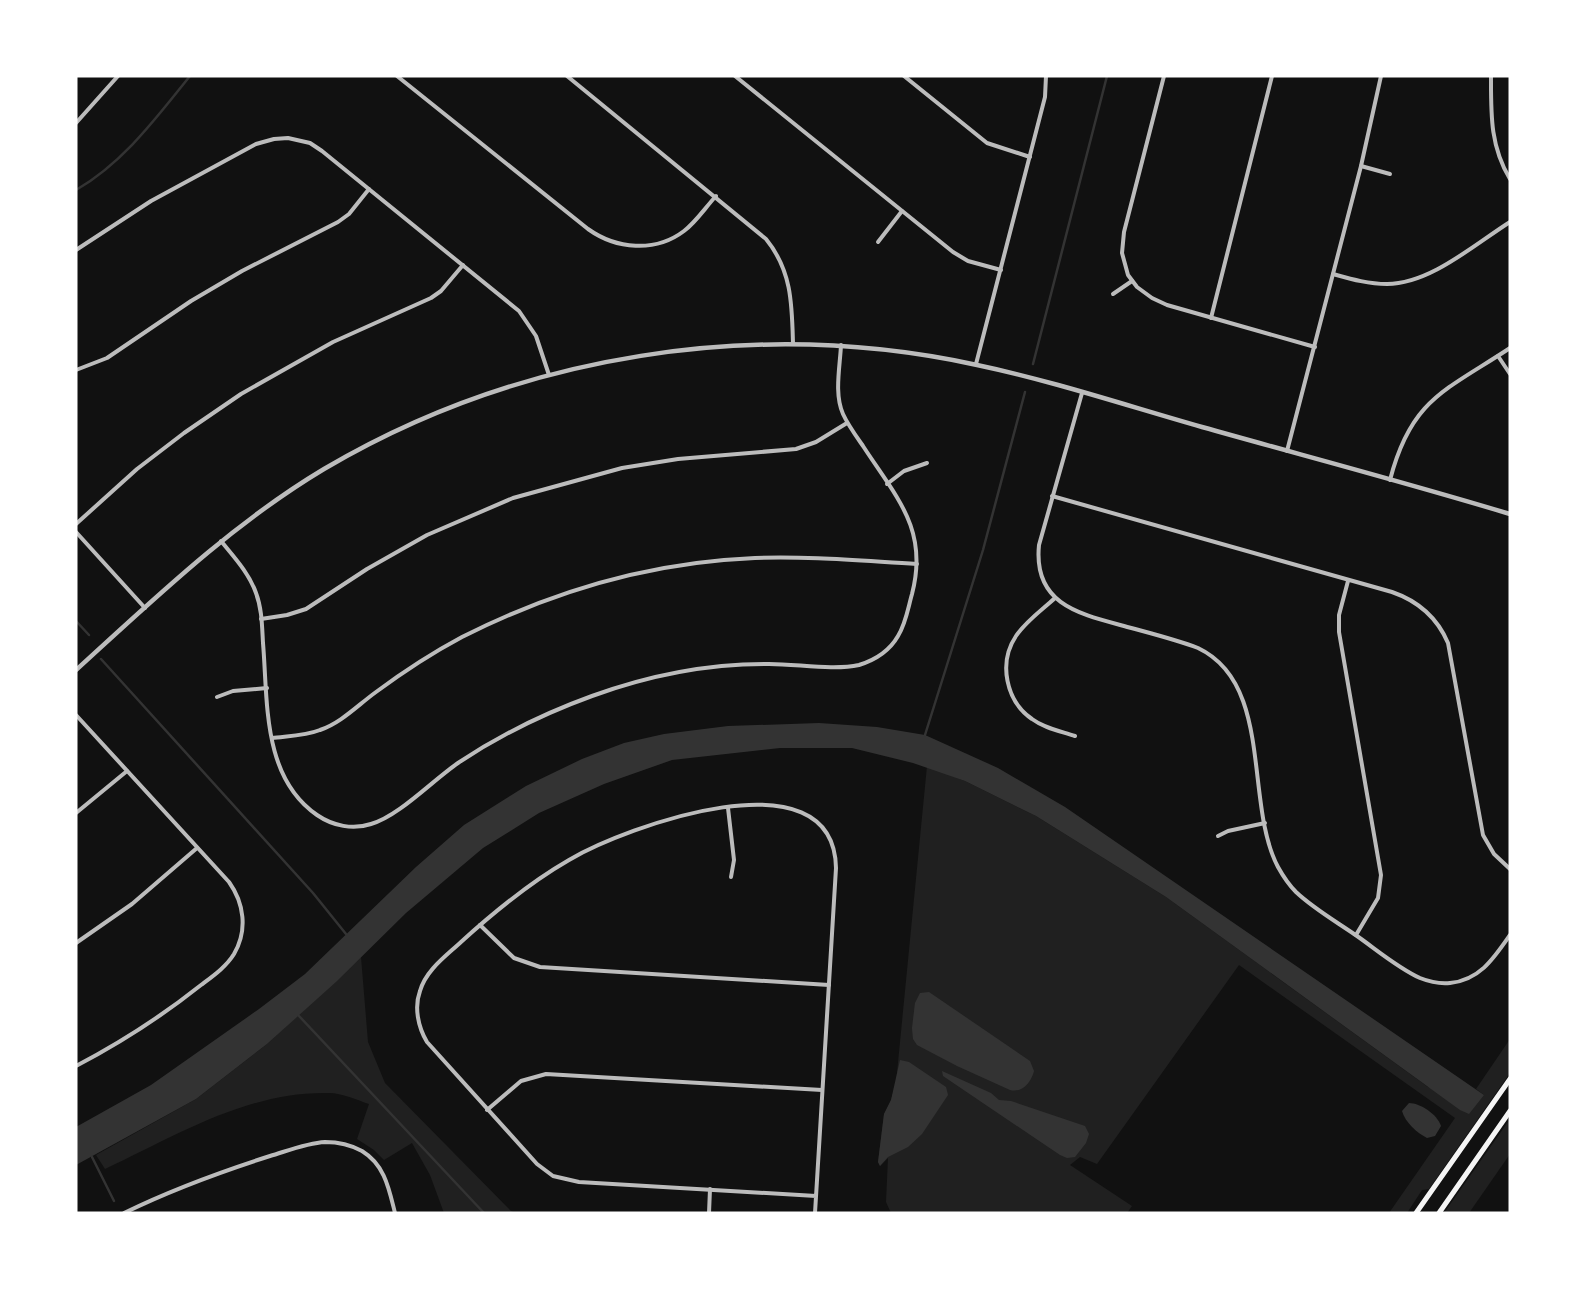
<svg xmlns="http://www.w3.org/2000/svg" width="1586" height="1289" font-family="'Fira Sans',sans-serif">
<rect width="100%" height="100%" fill="#111"/>
<g fill="#202020">
<polygon points="927,766 965,781 1036,816 1166,897 1428,1087 1484,1095 1476,1089 1510,1039 1510,1073 1429,1189 1422,1190 1407,1213 1389,1213 1455,1118 1239,965 1097,1164 1080,1157 1070,1165 1132,1206 1127,1213 891,1213 886,1202 888,1158 880,1166 878,1162 884,1114 891,1100 896,1083"/>
<path d="M 361,957 L 368,1042 L 385,1083 L 511,1211 L 515,1213 L 444,1213 L 430,1175 L 412,1143 L 384,1160 L 374,1150 L 357,1139 L 369,1104 C 357,1100 342,1093 329,1093 C 247,1091 176,1136 105,1169 L 96,1155 L 196,1099 L 267,1044 Z"/>
<polygon points="1510,1119 1510,1154 1469,1213 1444,1213"/>
</g>
<g fill="#333">
<polygon points="819,723 877,727 925,735 998,768 1065,807 1484,1095 1469,1114 1460,1110 1166,897 1036,816 965,781 913,763 852,748 780,748 672,760 604,784 539,813 483,848 406,913 337,981 267,1044 196,1099 76,1165 76,1127 151,1085 259,1009 305,974 416,867 464,825 526,786 582,759 624,743 664,734 728,726"/>
<path d="M 929,992 L 1030,1061 L 1034,1071 C 1031,1082 1023,1093 1010,1090 L 957,1066 L 917,1045 L 913,1039 L 912,1028 L 915,1003 L 920,993 Z"/>
<polygon points="900,1060 909,1062 946,1087 948,1095 922,1134 908,1147 888,1157 880,1166 878,1162 884,1114 891,1100"/>
<polygon points="942,1071 991,1093 999,1100 1011,1101 1085,1126 1089,1134 1086,1143 1075,1157 1067,1158 1060,1155 943,1076"/>
<path d="M 1409,1103 C 1420,1103 1437,1114 1441,1126 L 1435,1136 L 1427,1138 C 1417,1133 1405,1122 1402,1111 Z"/>
</g>
<g fill="none" stroke-linecap="round" stroke-linejoin="round">
<g stroke="#333" stroke-width="2.5">
<path d="M 76,190 C 124,162 156,118 190,76"/>
<polyline points="1033,364 1107,76"/>
<polyline points="76,621 89,635"/>
<polyline points="101,659 313,893 346,934"/>
<polyline points="925,735 983,550 1025,392"/>
<polyline points="299,1016 484,1213"/>
<polyline points="92,1157 114,1201"/>
</g>
<g stroke="#bcbcbc" stroke-width="4">
<path d="M 397,76 L 588,229 C 616,249 655,253 684,231 C 696,222 705,208 716,196"/>
<path d="M 567,76 L 766,239 C 792,271 792,305 793,344"/>
<polyline points="735,76 953,252 968,261 1001,270"/>
<polyline points="904,76 987,143 1030,157"/>
<polyline points="1164,76 1124,232 1122,253 1128,275 1137,287 1152,298 1167,305 1315,347"/>
<path d="M 1491,76 C 1491,114 1490,146 1510,179"/>
<polyline points="76,123 118,76"/>
<polyline points="1361,166 1390,174"/>
<polyline points="878,242 902,211"/>
<polyline points="76,250 151,201 256,144 274,139 288,138 310,143 322,151 519,311 536,336 549,375"/>
<path d="M 1333,274 C 1351,279 1368,284 1387,284 C 1430,284 1475,244 1510,222"/>
<polyline points="1113,294 1132,281"/>
<polyline points="1211,318 1272,76"/>
<polyline points="1498,356 1510,374"/>
<polyline points="976,364 1045,97 1046,76"/>
<polyline points="76,370 107,358 191,301 242,271 338,222 349,214 369,189"/>
<path d="M 1082,393 L 1039,545 C 1033,604 1079,614 1124,626 C 1149,633 1174,639 1198,648 C 1274,684 1244,803 1278,867 C 1283,876 1289,885 1296,892 C 1314,909 1337,922 1357,936 C 1377,950 1398,968 1420,978 C 1430,982 1440,984 1450,983 C 1480,980 1494,958 1510,935"/>
<polyline points="1287,451 1361,166 1381,76"/>
<path d="M 1390,480 C 1411,399 1445,391 1510,348"/>
<polyline points="887,484 904,471 927,463"/>
<path d="M 1052,496 L 1392,592 C 1418,601 1437,617 1448,643 L 1483,835 L 1494,854 L 1510,869"/>
<polyline points="76,524 137,469 184,433 241,394 333,342 431,298 441,291 463,265"/>
<polyline points="76,532 145,608"/>
<path d="M 221,541 C 234,557 249,573 256,593 C 262,609 262,626 263,643 C 268,702 262,777 317,815 C 333,826 353,830 371,824 C 399,816 433,780 458,763 C 500,735 545,713 592,696 C 647,676 707,664 765,664 C 793,663 831,671 859,665 C 875,660 890,650 898,636 C 906,623 908,608 912,594 C 929,529 896,497 863,446 C 856,436 848,425 843,414 C 834,394 840,367 841,345"/>
<polyline points="1348,581 1339,615 1339,632 1381,875 1378,898 1356,935"/>
<path d="M 1055,598 C 1042,610 1026,621 1016,636 C 998,663 1006,701 1032,719 C 1044,728 1060,731 1075,736"/>
<polyline points="261,619 287,615 306,609 367,569 427,535 513,498 622,468 678,459 796,449 816,442 847,423"/>
<polyline points="217,697 233,691 267,688"/>
<path d="M 76,715 L 229,882 C 244,903 248,930 234,954 C 226,967 213,976 201,985 C 162,1016 120,1043 76,1066"/>
<path d="M 272,738 C 287,736 305,736 320,730 C 341,723 358,705 376,692 C 403,672 432,653 462,637 C 553,591 652,562 755,558 C 809,556 863,561 917,564"/>
<polyline points="728,808 734,860 731,877"/>
<polyline points="76,813 127,771"/>
<polyline points="1218,836 1228,831 1265,823"/>
<polyline points="480,925 514,958 540,967 829,985"/>
<polyline points="76,943 132,904 197,848"/>
<polyline points="487,1110 521,1081 546,1074 822,1090"/>
<path d="M 124,1213 C 171,1190 220,1172 270,1156 C 287,1151 307,1143 325,1142 C 338,1142 351,1145 362,1151 C 385,1165 389,1189 395,1213"/>
<polyline points="709,1213 710,1189"/>
<path d="M 815,1213 L 836,868 C 834,750 625,827 569,860 C 529,883 495,911 461,942 C 446,956 426,970 420,991 C 414,1007 418,1027 427,1042 L 537,1164 L 553,1176 L 579,1182 L 816,1196"/>
</g>
<path stroke="#bcbcbc" stroke-width="4.5" d="M 76,670 C 155,598 232,524 324,469 C 519,354 756,317 977,365 C 1053,381 1128,406 1202,427 C 1305,456 1408,483 1510,514"/>
<g stroke="#f5f5f5" stroke-width="5">
<polyline points="1416,1213 1510,1079"/>
<polyline points="1439,1213 1510,1111"/>
</g>
</g>
<rect width="1586" height="1289" fill="none" stroke="#ffffff" stroke-width="155"/>
</svg>
